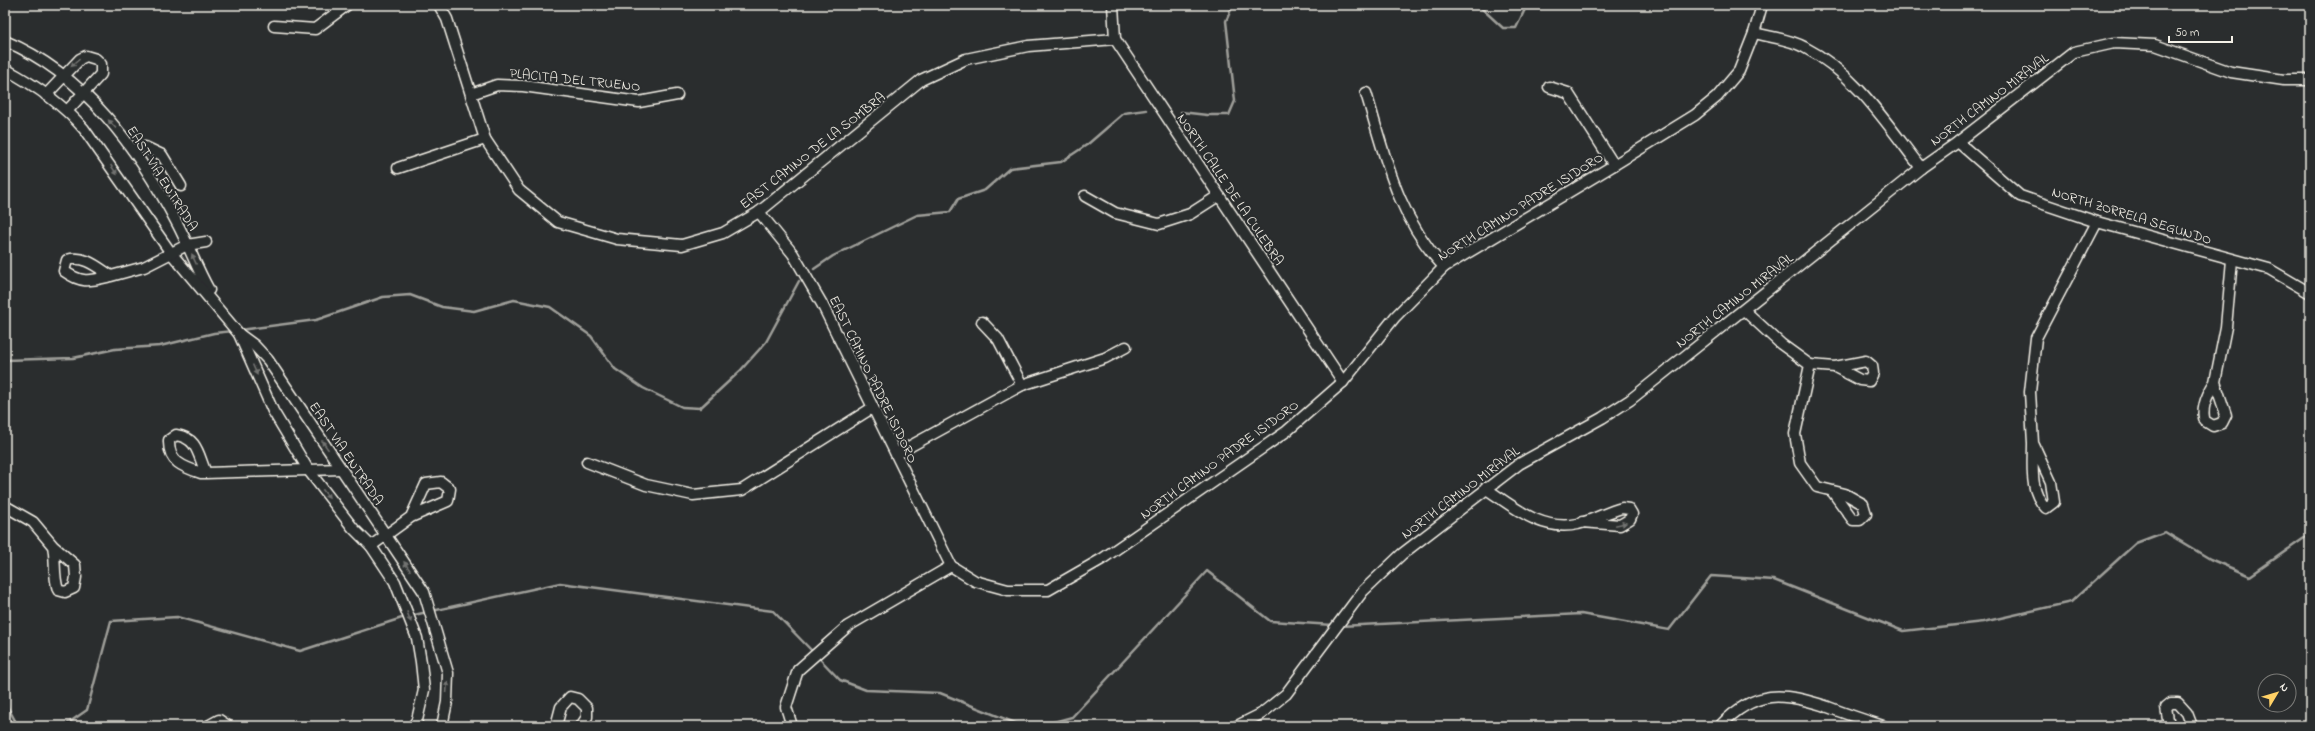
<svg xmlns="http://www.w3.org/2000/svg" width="2315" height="731" font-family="'Indie Flower',sans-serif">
<rect width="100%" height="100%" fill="#2a2d2e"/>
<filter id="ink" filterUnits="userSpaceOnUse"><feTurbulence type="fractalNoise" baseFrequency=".025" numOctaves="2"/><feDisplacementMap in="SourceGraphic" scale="8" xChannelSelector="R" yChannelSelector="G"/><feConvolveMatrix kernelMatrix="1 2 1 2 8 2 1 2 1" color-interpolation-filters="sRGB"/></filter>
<g filter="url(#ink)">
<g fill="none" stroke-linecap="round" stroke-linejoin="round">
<g stroke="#9f9f9a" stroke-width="2.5">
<polyline points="1478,5 1503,28 1516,28 1527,5"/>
<polyline points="1181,112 1207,115 1229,115 1235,101 1226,21 1233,5"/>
<polyline points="814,269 833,256 917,215 950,212 958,199 985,190 1010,168 1061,162 1088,144 1124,113 1146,110"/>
<polyline points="240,330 316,320 383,297 410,295 442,307 474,311 514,300 550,307 591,336 615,369 643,388 682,407 700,408 740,371 766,342 799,281"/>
<polyline points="5,360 73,358 115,349 160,346 214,333 233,331"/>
<polyline points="432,611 560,583 773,611 814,653"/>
<polyline points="410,616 427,612"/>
<polyline points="1340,626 1581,614 1669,630 1711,576 1774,580 1903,631 1983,622 2071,602 2136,543 2165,532 2210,559 2250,576 2310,534"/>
<polyline points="818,657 840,680 866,690 940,693 1023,726"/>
<polyline points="5,702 18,726"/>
<polyline points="64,726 87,710 111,621 177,617 300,651 405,617"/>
<polyline points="1039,726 1072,717 1207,571 1270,621 1333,625"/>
</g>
<defs>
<g id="minor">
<polyline points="439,5 447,19 485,139 519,190 558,222 617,239 682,245 723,233 759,212 921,80 966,59 1028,46 1115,39"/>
<polyline points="1113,5 1115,39 1343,382"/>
<polyline points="274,26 315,29 347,5"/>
<path d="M 1754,33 C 1770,37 1790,39 1804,47 C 1855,73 1887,124 1921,168"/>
<path d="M 5,41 C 85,74 139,150 178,225 C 189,246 197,269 209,290"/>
<path d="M 5,69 C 35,85 62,103 84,129 L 171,253 L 239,334 L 273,411 L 309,471 L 353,528 L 371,546 L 395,582 L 417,638 L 421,662 L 424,690 L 417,720 L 413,726"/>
<polyline points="1549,87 1568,93 1614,165"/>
<path d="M 1366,93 C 1385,156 1397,217 1444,267"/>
<polyline points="471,94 497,85 523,86 639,102 677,95"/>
<polyline points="46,95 80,59 86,56 96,59 101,64 101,74 68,110"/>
<polyline points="1958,142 2020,196 2097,222 2269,269 2310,293"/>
<polyline points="133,150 145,147 162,155 181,186"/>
<polyline points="398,168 485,139"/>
<polyline points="1085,196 1115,213 1159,224 1190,214 1218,196"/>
<polyline points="759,212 793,254 822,304 951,566"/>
<path d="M 111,276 C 90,281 82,284 64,271 L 67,260 C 84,255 96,266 111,276 L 144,267 L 187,245 L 206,242"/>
<polyline points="1744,310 1781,344 1810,365 1795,434 1800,463 1817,487 1845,494 1863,504 1866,514 1860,520 1853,520 1832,491"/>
<polyline points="982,322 998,339 1022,385"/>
<polyline points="239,334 254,345 268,360 424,592 448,673 447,702 442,726"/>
<polyline points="1810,365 1835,367 1860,380 1869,381 1873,373 1872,366 1866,361 1835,367"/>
<path d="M 2215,382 C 2208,393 2200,408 2205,421 L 2213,426 L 2222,423 L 2226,415 L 2215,382 L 2226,327 L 2232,260"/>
<path d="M 2033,443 C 2033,466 2029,491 2046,508 L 2054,502 L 2051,482 L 2033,443 L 2030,392 L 2036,338 L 2097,222"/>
<polyline points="896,454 1022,385 1105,358 1126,347"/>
<polyline points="587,462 646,485 693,495 742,490 872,408"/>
<path d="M 206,473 C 198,455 198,438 176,435 L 169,440 C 168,462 183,467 201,473 L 206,473 L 341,469"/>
<path d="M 1485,488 C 1514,507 1541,532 1578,524 C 1593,520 1607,512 1622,508 L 1629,509 L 1632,514 L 1630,519 L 1620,525 L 1582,522"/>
<path d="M 5,506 L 33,522 L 53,546 L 75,565 L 76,577 L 74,588 L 65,592 L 58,590 C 53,575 56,561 53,546"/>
<polyline points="371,546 411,517 448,501 450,489 441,482 426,484 411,517"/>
<polyline points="951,566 975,581 1008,590 1048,590 1102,559 1287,431 1343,382 1395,317 1444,267 1614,165 1695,115 1717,97 1739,71 1754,33 1762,5"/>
<polyline points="208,726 219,720 228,726"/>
<polyline points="556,726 561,707 570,697 578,699 587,708 587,717 581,726"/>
<polyline points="792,726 786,707 798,670 848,626 951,566"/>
<polyline points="1237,726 1261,714 1286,694 1363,591 1402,554 1519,464 1602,418 1630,400 1921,168 1958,142 2074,52 2114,43 2155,45 2231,72 2284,80 2310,80"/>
<path d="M 1720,726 C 1755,689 1783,692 1828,707 C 1846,714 1864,720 1883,726"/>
<polyline points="2169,726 2166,707 2171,703 2178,703 2187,713 2192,726"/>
</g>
</defs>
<use href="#minor" stroke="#f4f1e8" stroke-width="13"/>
<use href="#minor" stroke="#2a2d2e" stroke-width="10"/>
</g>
<defs><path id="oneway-solid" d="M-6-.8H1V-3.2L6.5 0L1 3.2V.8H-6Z"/></defs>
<g fill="#71726f">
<use href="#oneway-solid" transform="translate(75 63) rotate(139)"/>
<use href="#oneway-solid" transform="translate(112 124) rotate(-132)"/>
<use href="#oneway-solid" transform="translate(114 170) rotate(56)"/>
<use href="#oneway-solid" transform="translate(194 259) rotate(-114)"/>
<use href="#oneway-solid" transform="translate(255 370) rotate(66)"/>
<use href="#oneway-solid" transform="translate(325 445) rotate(-125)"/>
<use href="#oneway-solid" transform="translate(326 494) rotate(53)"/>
<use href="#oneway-solid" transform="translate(1621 524) rotate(-12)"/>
<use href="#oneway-solid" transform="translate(407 566) rotate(-125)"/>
<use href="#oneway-solid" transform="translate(409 617) rotate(69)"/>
<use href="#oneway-solid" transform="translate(447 687) rotate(-86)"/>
</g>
</g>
<g text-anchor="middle" stroke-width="4" stroke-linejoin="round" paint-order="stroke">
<g font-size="14" fill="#f4f1e8" stroke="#2a2d2e">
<text transform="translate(575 79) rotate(6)" y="5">PLACITA DEL TRUENO</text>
<text transform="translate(1989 99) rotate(-37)" y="5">NORTH CAMINO MIRAVAL</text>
<text transform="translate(812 150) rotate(-38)" y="5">EAST CAMINO DE LA SOMBRA</text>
<text transform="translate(163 178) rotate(58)" y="5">EAST VIA ENTRADA</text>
<text transform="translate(1231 189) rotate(56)" y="5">NORTH CALLE DE LA CULEBRA</text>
<text transform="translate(1520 206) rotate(-32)" y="5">NORTH CAMINO PADRE ISIDORO</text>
<text transform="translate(2132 215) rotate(17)" y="5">NORTH ZORRELA SEGUNDO</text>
<text transform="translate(1734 300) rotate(-38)" y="5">NORTH CAMINO MIRAVAL</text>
<text transform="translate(874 379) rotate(64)" y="5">EAST CAMINO PADRE ISIDORO</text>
<text transform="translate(347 453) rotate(56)" y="5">EAST VIA ENTRADA</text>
<text transform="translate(1219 459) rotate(-36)" y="5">NORTH CAMINO PADRE ISIDORO</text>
<text transform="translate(1460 492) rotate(-37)" y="5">NORTH CAMINO MIRAVAL</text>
</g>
</g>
<rect width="2315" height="731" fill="none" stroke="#2a2d2e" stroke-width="20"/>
<rect x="10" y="10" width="2295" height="711" fill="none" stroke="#f4f1e8" stroke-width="1.5" filter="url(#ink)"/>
<g transform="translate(2277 693) rotate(52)"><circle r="19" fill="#2a2d2e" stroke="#7b7b78"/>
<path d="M0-3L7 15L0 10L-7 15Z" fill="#ffd166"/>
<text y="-6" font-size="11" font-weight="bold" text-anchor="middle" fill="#f4f1e8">N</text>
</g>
<path d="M2169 36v6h63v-6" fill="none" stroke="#f4f1e8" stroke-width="2"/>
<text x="2175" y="36" font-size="12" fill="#f4f1e8" stroke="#2a2d2e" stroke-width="3" paint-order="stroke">50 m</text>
</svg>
